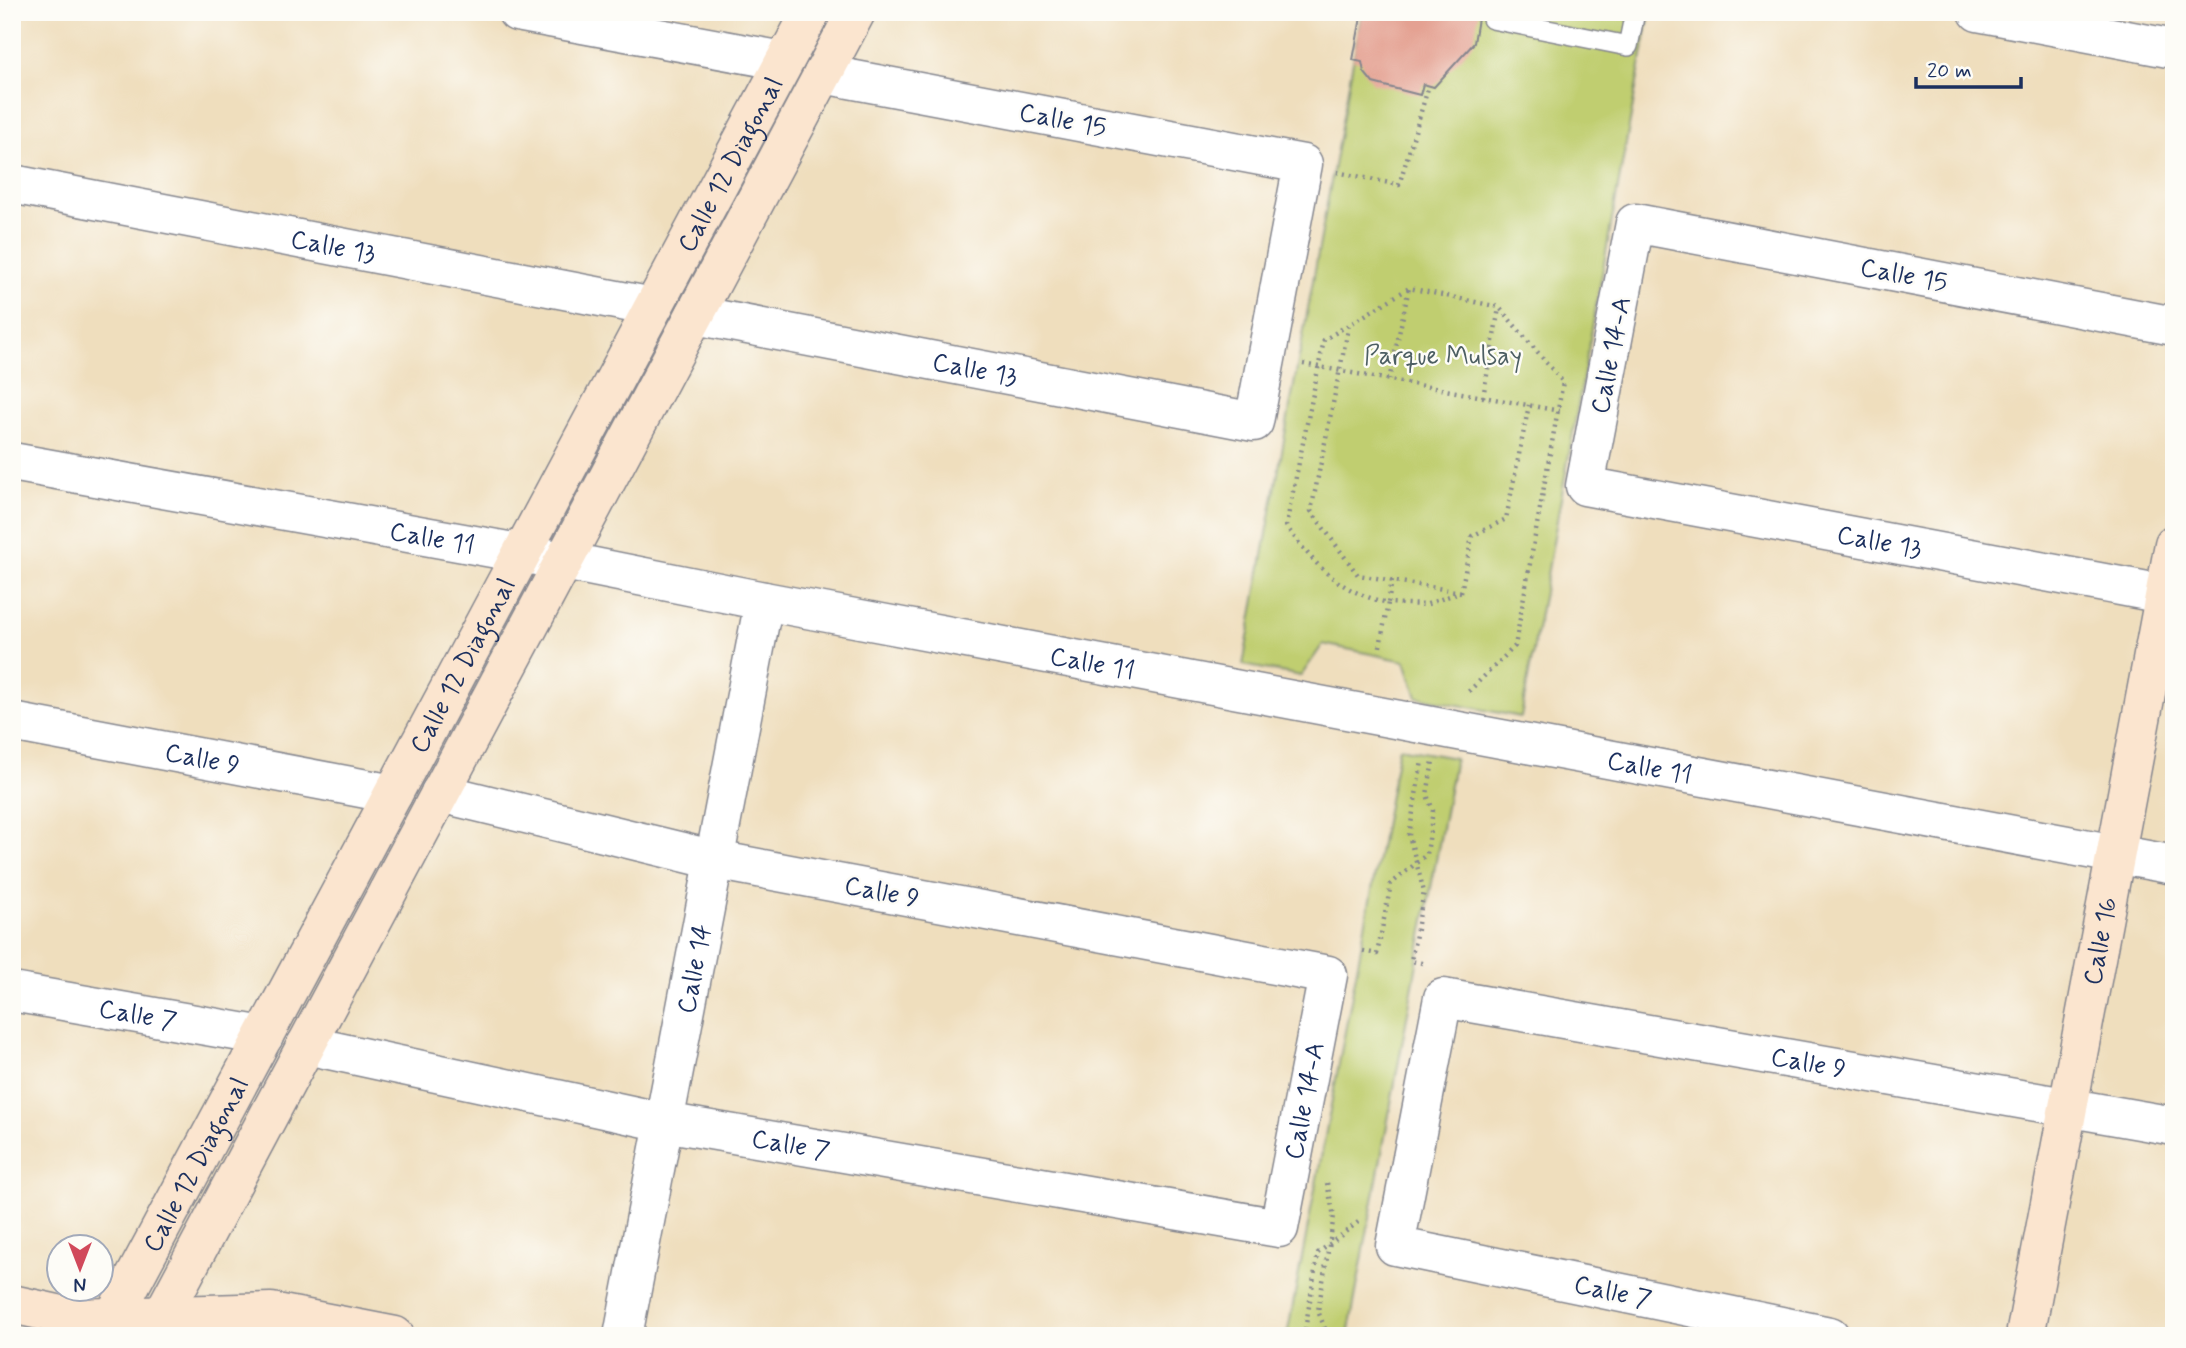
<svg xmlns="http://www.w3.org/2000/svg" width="2186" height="1348" font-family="Mynerve,sans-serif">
<rect width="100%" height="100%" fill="#fdfcf7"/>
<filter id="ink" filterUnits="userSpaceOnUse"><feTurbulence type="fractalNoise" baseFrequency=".0143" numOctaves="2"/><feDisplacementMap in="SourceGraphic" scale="14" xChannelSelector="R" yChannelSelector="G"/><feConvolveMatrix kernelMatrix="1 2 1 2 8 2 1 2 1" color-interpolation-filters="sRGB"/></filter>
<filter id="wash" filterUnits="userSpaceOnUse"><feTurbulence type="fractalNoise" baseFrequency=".00686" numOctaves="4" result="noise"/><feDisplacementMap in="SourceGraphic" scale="28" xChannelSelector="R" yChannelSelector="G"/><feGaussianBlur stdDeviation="1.57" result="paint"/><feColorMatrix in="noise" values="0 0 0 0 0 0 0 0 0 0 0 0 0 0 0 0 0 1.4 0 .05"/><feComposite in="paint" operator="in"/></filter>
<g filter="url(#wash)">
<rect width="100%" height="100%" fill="#efdebd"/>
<g fill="#c0ce70" stroke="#6e7e67" stroke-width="2">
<polygon points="1362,12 1650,12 1521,717 1417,697 1405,661 1323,644 1301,676 1243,665"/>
<polygon points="1399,748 1455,758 1348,1336 1287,1336"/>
</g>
<g id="blocks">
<polygon fill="#e4a192" points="1362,12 1479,12 1474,43 1434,87 1423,84 1420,95 1373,83 1364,72 1362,62 1353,60"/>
</g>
</g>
<g filter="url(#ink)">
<use href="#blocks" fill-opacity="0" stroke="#85868e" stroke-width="2"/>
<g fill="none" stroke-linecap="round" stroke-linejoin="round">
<defs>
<polyline id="lane" points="1493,12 1492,19 1628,46 1635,12"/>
<g id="street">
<polyline points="517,12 784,61"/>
<polyline points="1978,12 2174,49"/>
<path id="s1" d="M 12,184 L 653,307"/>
<path id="s2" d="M 695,315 L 1254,422 L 1303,164 L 823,74"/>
<path id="s3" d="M 2174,326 L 1635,223 L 1585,486 L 2174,596"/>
<path id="s4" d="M 12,462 L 564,561 L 764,601 L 2174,865"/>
<path id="s5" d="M 12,722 L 393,794"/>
<path id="s6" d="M 12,992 L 264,1036"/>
<path id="s7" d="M 306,1045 L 664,1122 L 1279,1228 L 1328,975 L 715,860 L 440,793"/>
<path id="s8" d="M 623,1336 L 764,601"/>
<path id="s9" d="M 1830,1336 L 1395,1246 L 1443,998 L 2174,1126"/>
</g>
<g id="secondary">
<polyline points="12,1304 76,1318 271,1312 395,1336"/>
<path id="s10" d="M 114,1316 L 811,12"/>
<polyline points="162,1316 856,12"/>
<path id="s11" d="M 2025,1336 L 2174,544"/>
</g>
</defs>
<use href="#lane" stroke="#85868e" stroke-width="22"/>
<use href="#street" stroke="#85868e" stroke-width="41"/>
<use href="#secondary" stroke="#85868e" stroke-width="41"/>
<g stroke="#85868e" stroke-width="4.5" stroke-dasharray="2 5" stroke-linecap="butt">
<polyline points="1337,172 1399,185 1429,85"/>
<path d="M 1348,325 L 1324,340 L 1286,526 C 1316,566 1337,591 1388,603 L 1379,652"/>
<polyline points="1303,364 1560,411"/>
<polyline points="1389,380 1409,288"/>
<polyline points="1483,397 1499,308"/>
<polyline points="1392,580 1388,603 1425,605 1460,592"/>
<polyline points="1461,592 1358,575 1311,511 1349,325 1409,288 1499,307 1563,382 1515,646 1466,694"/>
<polyline points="1461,592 1472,536 1506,519 1529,405"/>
<polyline points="1363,951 1377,954 1391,884 1427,854 1433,810 1427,795 1433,761"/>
<polyline points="1422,963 1411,961 1424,892 1409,835 1422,761"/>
<polyline points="1327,1183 1334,1216 1318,1311 1328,1336"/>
<polyline points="1304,1336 1318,1253 1361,1220"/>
</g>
<use href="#lane" stroke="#fff" stroke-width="19"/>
<use href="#street" stroke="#fff" stroke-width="38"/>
<use href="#secondary" stroke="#fbe5cf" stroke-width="38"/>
</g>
</g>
<g text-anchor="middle" stroke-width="5" stroke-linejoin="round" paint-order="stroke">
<g font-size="26" fill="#1b2f5e" stroke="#fdfcf7">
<text transform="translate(1063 119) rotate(11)" y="9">Calle 15</text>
<text dy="9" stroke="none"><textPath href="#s10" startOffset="1306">Calle 12 Diagonal</textPath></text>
<text dy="9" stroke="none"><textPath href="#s1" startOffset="327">Calle 13</textPath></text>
<text transform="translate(1904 274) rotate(11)" y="9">Calle 15</text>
<text transform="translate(1610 355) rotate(-79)" y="9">Calle 14-A</text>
<text dy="9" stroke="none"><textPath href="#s2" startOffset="285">Calle 13</textPath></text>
<text dy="9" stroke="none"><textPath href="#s4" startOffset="427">Calle 11</textPath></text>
<text dy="9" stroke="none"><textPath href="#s3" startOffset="1116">Calle 13</textPath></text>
<text dy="9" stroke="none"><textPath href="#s4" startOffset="1099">Calle 11</textPath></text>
<text dy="9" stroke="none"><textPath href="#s10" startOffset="738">Calle 12 Diagonal</textPath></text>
<text dy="9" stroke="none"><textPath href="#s5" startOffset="194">Calle 9</textPath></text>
<text dy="9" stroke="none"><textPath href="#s4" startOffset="1666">Calle 11</textPath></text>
<text transform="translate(882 891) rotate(11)" y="9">Calle 9</text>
<text dy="9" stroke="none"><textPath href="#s11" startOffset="402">Calle 16</textPath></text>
<text dy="9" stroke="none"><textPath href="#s8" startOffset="374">Calle 14</textPath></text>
<text dy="9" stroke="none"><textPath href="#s6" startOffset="128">Calle 7</textPath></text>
<text dy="9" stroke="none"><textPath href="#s9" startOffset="1068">Calle 9</textPath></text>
<text dy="9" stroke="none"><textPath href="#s7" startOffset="1120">Calle 14-A</textPath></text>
<text dy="9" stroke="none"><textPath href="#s7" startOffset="495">Calle 7</textPath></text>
<text dy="9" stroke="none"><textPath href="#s10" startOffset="172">Calle 12 Diagonal</textPath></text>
<text transform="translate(1613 1291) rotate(12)" y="9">Calle 7</text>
</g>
<g font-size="26" fill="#4d5f63" stroke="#fdfcf7">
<text x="1443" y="364">Parque Mulsay</text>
</g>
</g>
<rect width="2186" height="1348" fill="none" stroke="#fdfcf7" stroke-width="42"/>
<g transform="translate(80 1268) rotate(180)"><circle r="33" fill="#fdfcf7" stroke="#a3aaba" stroke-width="2"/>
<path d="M0-5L12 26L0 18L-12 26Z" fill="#d1495b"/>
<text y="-10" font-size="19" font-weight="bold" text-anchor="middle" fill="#1b2f5e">N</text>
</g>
<path d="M1916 77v10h105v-10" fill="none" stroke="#1b2f5e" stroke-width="3.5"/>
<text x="1927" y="77" font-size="21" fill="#1b2f5e" stroke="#fdfcf7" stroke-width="5" paint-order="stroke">20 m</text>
</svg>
